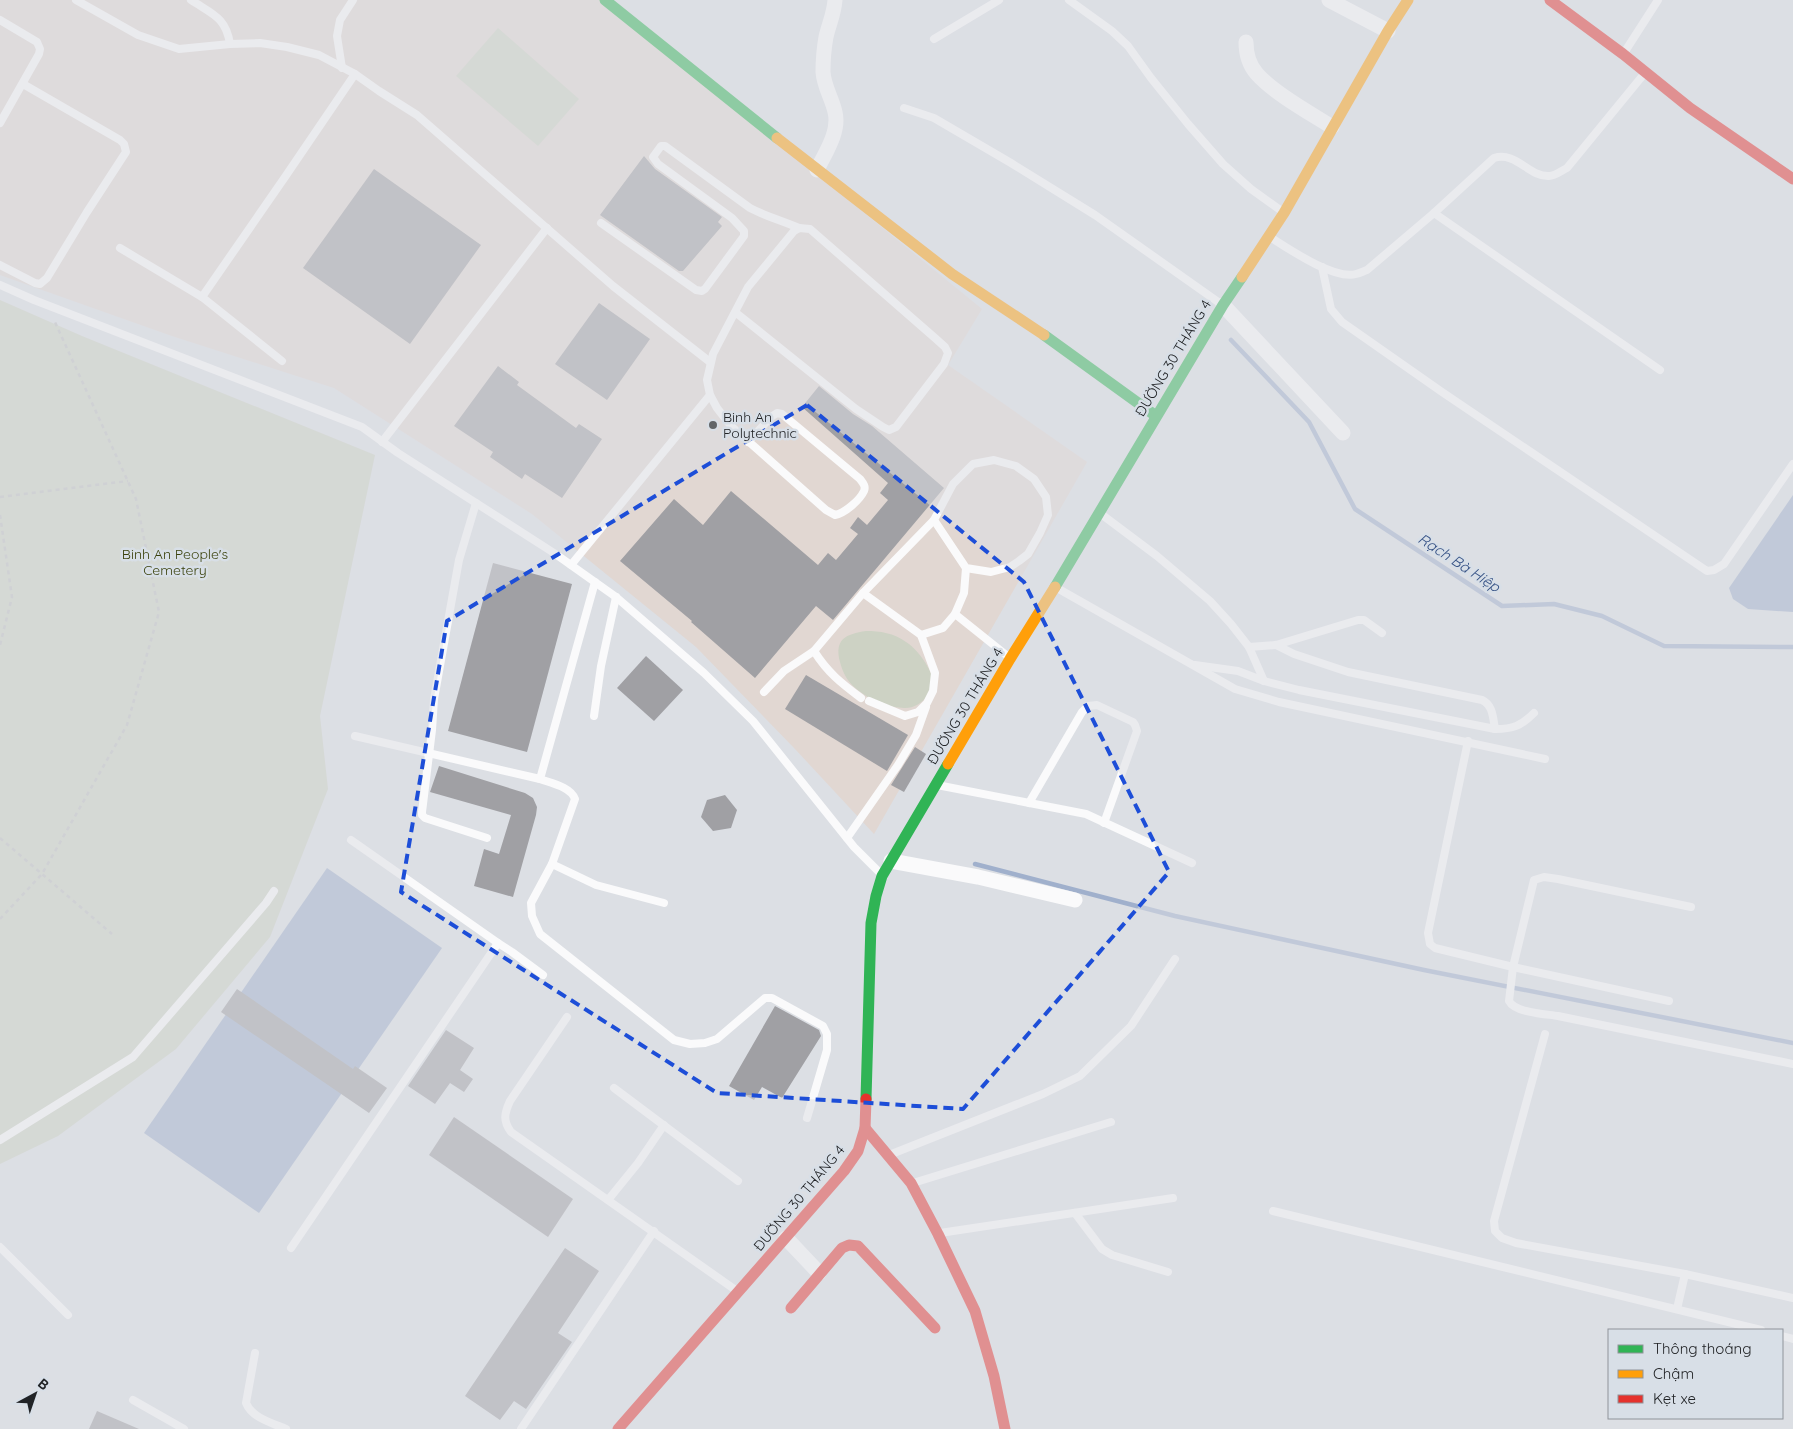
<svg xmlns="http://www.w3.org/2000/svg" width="1793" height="1429" font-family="Quicksand,sans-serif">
<rect width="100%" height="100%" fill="#dcdfe4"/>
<polygon fill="#e1d7d2" points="0,0 603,0 982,309 948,365 1087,462 874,834 795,749 696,647 532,514 334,388 172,336 0,275"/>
<g fill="#cdd2c4">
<polygon points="498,28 579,99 538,146 456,76"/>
<polygon points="0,300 82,336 375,455 320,716 328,789 270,937 176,1049 58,1136 0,1164"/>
<path d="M 866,631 C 880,631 894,633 906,642 C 916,648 925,661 930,671 C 937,689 922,709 904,708 C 884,707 867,699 852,685 C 846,679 842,670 840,662 C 834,639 846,634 866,631 Z"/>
</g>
<g fill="#a0b0cc">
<polygon points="1793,495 1793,612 1748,609 1733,599 1729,588"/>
<polygon points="327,868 442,948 259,1213 144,1133"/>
</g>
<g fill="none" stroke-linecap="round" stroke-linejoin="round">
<g stroke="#a0b0cc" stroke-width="4.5">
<polyline points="1231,340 1309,422 1355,509 1502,606 1554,604 1602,616 1664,646 1793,647"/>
<polyline points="975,864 1175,916 1424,970 1793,1043"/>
</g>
</g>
<g fill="#a0a0a4">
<polygon points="644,156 655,169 722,217 718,222 722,226 683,271 679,271 600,215"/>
<polygon points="374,169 481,245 410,344 303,268"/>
<polygon points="599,303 650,339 607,400 555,364"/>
<polygon points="498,366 519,382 517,385 576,428 579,424 602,439 562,498 525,474 522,479 490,457 493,452 454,426"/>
<polygon points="819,386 853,414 872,426 944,488 833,620 816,606 755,678 691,622 692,621 620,561 674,499 703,525 731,491 818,565 828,553 836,560 858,534 850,528 858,517 867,525 888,500 880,493 888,483 802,407"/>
<polygon points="493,563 572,584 527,752 448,731"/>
<polygon points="646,656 683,690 654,721 617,688"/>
<polygon points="806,675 908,735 887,771 785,709"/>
<polygon points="915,747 926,754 904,792 891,785"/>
<polygon points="439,766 525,793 533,798 537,807 536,815 513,897 474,886 484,849 499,854 511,815 430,792"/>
<polygon points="725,795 737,810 731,828 713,831 701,817 707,800"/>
<polygon points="237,989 353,1069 355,1066 387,1088 369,1113 221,1012"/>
<polygon points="775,1006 819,1030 821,1036 782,1098 762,1087 754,1100 729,1086"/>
<polygon points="446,1030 474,1048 460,1070 473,1079 464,1092 450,1083 435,1104 408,1086"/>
<polygon points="454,1117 573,1199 548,1237 429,1155"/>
<polygon points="565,1248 599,1271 558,1333 572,1342 526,1409 514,1401 500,1420 465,1396"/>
<polygon points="97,1411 139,1429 89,1429"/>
</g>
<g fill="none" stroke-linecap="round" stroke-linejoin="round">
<g stroke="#bfc0c2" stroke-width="2.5" stroke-dasharray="4 4" stroke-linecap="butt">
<polyline points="0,497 128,481"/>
<polyline points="0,515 12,597 0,645"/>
<polyline points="0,838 112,934"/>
<polyline points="0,919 42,874 127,725 159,612 136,499 54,320"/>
</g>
<g stroke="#fafafb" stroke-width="8">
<polyline points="76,0 138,35 179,49 230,44 260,43 287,47 319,55 355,74 379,91 417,115 613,286 710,362"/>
<path d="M 191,0 C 212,14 226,17 230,44"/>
<polyline points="1069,0 1112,31 1128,46 1151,78 1188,124 1223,164 1251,189 1283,212"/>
<polyline points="0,20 37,42 40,49 39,54 0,123"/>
<polyline points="934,39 999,0"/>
<polyline points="1624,53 1658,0"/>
<polyline points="342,68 337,36 340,20 353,0"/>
<polyline points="904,108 934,118 1011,163 1095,215 1221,304"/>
<polyline points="1434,213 1660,370"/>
<path d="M 601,223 L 696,290 L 702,291 L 705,289 L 744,236 L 744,231 L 732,218 L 658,164 L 653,157 L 661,146 L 665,146 L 750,208 C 765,216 783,221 799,228"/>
<path d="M 1270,237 C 1289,249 1334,280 1356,274 C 1360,273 1364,271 1367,270 L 1434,213 L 1494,158 C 1516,151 1529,177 1549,176 C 1555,176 1561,171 1567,168 L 1644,74"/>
<polyline points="120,248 202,297 282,361"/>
<polyline points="0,265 35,283 40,284 47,278 87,212 126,152 124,144 120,140 23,84"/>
<polyline points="1322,267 1331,309 1342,322 1442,392 1707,571 1714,570 1724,564 1793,464"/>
<polyline points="0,285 34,300 362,427 398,453 554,553 616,597 704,673 753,721 854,847 881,874"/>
<polyline points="202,297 285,177 355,74"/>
<path d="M 735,312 L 856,409 L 883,427 L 889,430 L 896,427 L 944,364 L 948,353 L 945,347 L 935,338 L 810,229 L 799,228 L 794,231 L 748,287 L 713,354 L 707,380 L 710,395 L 717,408 L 731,426 L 826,510 L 835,515 C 845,513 860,500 864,491 C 866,486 863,483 860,479 L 782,414 L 777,413 L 771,417 L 748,442"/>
<polyline points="382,442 547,228"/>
<polyline points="476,503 459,560 434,699 432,730 422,812 422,815 425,818 487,838"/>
<polyline points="1101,514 1157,556 1210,601 1231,624 1249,647 1264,681"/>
<polyline points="571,565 710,395"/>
<polyline points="966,568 991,572 1010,567 1019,561 1028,554 1040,533 1048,515 1046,497 1034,479 1016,466 994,460 973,464 953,484 934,520 966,568 964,593 955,614 1010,658"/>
<path d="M 595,582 L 540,779 C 551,783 571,787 575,799 L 552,864 L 531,903 L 532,916 L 540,934 L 674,1040 L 690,1044 L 705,1043 L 717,1039 L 765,998 L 772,998 L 823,1026 L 827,1034 L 827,1050 L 807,1118"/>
<polyline points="1057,588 1235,689 1279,702 1545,759"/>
<polyline points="863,593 921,635 935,673 933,691 927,703 918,712 905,716 869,701"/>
<polyline points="921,635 943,628 955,614"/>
<path d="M 1276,645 L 1294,654 L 1348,672 L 1482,700 C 1493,705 1493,718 1495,729"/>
<polyline points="1249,647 1276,645 1358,620 1364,620 1382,633"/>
<path d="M 1195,665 L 1238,671 L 1264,681 L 1299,690 L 1495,729 C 1513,729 1521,726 1534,713"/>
<polyline points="764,692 784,671 814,651"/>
<path d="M 861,698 C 841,683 828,673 814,651 L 863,593 L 934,520"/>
<polyline points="594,716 601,666 616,597"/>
<polyline points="355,736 540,779"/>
<polyline points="1468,741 1428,933 1430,944 1435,948 1513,967 1669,1001"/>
<polyline points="937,785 1086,814 1192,863"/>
<polyline points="1029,803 1082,712 1088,706 1097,705 1133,722 1135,725 1137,731 1104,823"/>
<polyline points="847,838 898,765 916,735 926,707"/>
<polyline points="351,840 498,943"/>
<polyline points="552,864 596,885 664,903"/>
<path d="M 1691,907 L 1558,879 L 1544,877 L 1534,880 L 1513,967 L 1509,1001 C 1515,1013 1546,1014 1558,1016 L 1793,1064"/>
<path d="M 567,1017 L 510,1101 C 504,1114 503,1121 511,1132 L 737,1291"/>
<polyline points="1545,1034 1494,1221 1495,1231 1502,1238 1516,1243 1685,1274 1793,1298"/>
<polyline points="614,1088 738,1181"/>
<polyline points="0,1140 133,1057 266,903 274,891"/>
<polyline points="889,1155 1043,1094 1080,1076 1131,1026 1175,959"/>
<polyline points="913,1183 1111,1122"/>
<polyline points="608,1200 638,1163 664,1125"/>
<polyline points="1273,1211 1761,1330"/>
<polyline points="1075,1213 1102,1249 1112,1255 1168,1272"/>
<polyline points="940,1233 1173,1198"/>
<polyline points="0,1247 68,1315"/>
<polyline points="291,1248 498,943 512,952 543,975"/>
<polyline points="1677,1309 1685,1274"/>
<polyline points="1782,1336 1793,1339"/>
<path d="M 255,1353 L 246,1403 C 252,1418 272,1423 286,1429"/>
<polyline points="133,1400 184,1429"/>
<polyline points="521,1429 654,1231"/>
</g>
<g stroke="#fafafb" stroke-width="15">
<polyline points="1329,0 1388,31"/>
<path d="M 1246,42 C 1246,53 1249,65 1257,74 C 1274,93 1310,113 1332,127"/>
<path d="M 817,170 C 825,153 840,132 835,112 C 832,98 824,87 823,72 C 823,61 824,48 826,37 C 829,24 834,14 835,0"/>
<polyline points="1223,305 1343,433"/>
<polyline points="891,861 978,877 1075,900"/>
<polyline points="786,1238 819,1273"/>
</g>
<g stroke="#30b455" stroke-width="11">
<polyline points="605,0 777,138"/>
<polyline points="1044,335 1156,416"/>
<polyline points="1055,587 1223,305 1242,277"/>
<polyline points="866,1099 871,923 876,896 882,876 948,764"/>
</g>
<g stroke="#ff9f0a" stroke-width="11">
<polyline points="777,138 952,274 1044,335"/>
<polyline points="1242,277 1284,213 1388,31 1408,0"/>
<polyline points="948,764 1010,659 1055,587"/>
</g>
<g stroke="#e5322d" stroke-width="11">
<polyline points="1550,0 1623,54 1690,108 1793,179"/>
<polyline points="865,1128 911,1183 938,1234 975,1311 994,1376 1005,1429"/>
<polyline points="791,1308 842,1248 849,1245 858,1246 935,1328"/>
<polyline points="618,1429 844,1171 858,1151 865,1128 866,1099"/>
</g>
</g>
<path d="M0 0H1793V1429H0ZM 807,405 L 1024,582 L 1169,872 L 963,1109 L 717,1093 L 401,892 L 447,621 Z" fill="#dcdfe4" fill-opacity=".55" fill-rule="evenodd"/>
<path fill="none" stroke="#1d4ed8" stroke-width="4" stroke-dasharray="10 6" stroke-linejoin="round" d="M 807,405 L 1024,582 L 1169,872 L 963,1109 L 717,1093 L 401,892 L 447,621 Z"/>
<circle fill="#626568" stroke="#d8dfe7" stroke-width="2" cx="713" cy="425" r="5"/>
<g text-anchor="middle" stroke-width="5" stroke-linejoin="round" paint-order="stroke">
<g font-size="14" fill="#212326" stroke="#d8dfe7">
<text transform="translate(1173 358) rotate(-59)" y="5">ĐƯỜNG 30 THÁNG 4</text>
<text transform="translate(965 706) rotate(-59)" y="5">ĐƯỜNG 30 THÁNG 4</text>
<text transform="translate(799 1198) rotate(-50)" y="5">ĐƯỜNG 30 THÁNG 4</text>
</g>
<g font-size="14" fill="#212326" stroke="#d8dfe7" text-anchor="start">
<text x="723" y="422">Binh An<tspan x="723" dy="16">Polytechnic</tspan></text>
</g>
<g font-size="14" fill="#3a410c" stroke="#d8dfe7">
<text x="175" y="559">Binh An People's<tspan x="175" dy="16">Cemetery</tspan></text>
</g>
<g font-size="15" font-style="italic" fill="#375386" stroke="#d8dfe7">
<text transform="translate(1459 563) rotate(33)" y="5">Rạch Bà Hiệp</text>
</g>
</g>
<rect x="1608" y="1329" width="175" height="90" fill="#d8dfe7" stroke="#8f949a"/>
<rect x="1618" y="1345" width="25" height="8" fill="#30b455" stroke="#8f949a"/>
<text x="1653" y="1354" font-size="15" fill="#212326">Thông thoáng</text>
<rect x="1618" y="1370" width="25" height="8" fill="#ff9f0a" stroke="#8f949a"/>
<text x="1653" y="1379" font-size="15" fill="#212326">Chậm</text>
<rect x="1618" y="1395" width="25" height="8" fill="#e5322d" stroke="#8f949a"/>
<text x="1653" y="1404" font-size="15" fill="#212326">Kẹt xe</text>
<g transform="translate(35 1394) rotate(40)" stroke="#d8dfe7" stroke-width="4" paint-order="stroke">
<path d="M0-4L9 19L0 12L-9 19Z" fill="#212326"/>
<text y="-8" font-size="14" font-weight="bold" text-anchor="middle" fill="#212326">B</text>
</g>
</svg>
